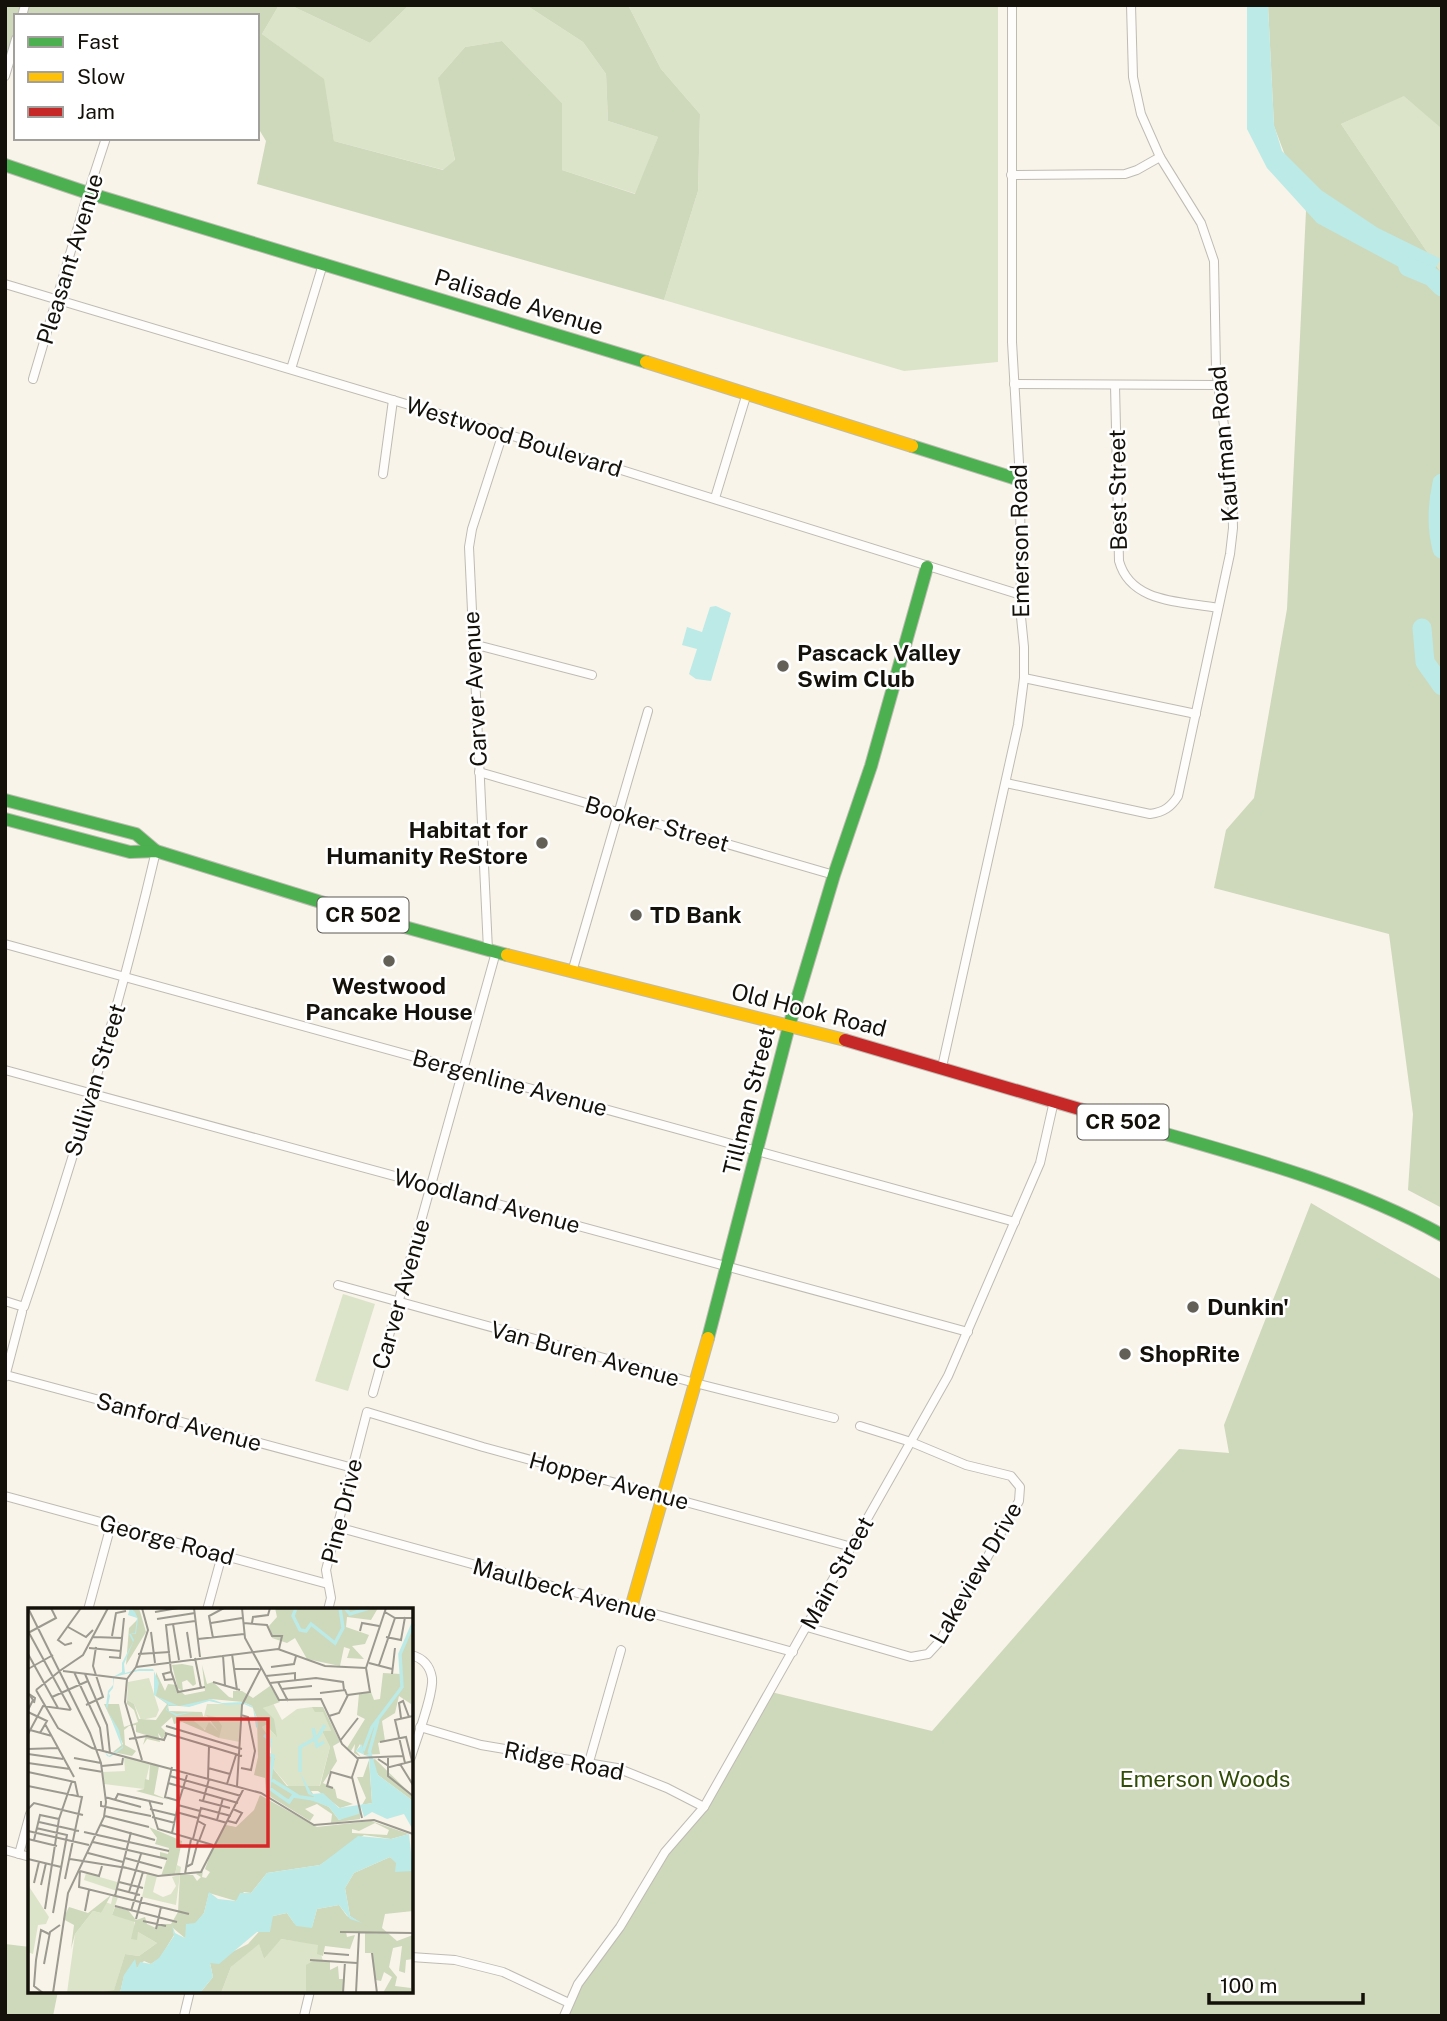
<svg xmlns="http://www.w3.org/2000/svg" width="1447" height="2021" font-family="'Public Sans',sans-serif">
<rect width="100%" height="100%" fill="#f8f4e9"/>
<g fill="#dbe4c9">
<polygon points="279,5 290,5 370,43 409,5 526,5 583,42 606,74 608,121 658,137 636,194 562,170 562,103 502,41 465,47 439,77 455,161 444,170 334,141 323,79 262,34"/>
<polygon points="628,5 998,5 998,362 904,371 664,300 698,191 700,114 661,69"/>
<polygon points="1405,95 1442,129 1442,274 1341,124"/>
<polygon points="343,1294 375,1304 348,1391 315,1381"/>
</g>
<g fill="#ced8ba">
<polygon points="5,5 279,5 262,34 324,79 334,141 443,170 455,160 438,78 465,47 502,41 562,103 562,170 635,194 658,137 608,121 606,74 583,42 526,5 628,5 661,69 700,114 698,191 664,300 257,184 266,141 257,126 257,16 16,16 16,28 5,64"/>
<polygon points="290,5 409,5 370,43"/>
<polygon points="1268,5 1442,5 1442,129 1404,96 1341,124 1442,274 1442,1208 1408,1190 1413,1114 1389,934 1214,888 1226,830 1254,798 1287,609 1306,211 1274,126"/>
<polygon points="1311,1203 1442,1280 1442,2016 567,2016 578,1984 651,1874 704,1807 771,1692 932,1731 1179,1449 1229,1453 1224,1425"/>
<polygon points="5,1944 30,1947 30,1991 58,1991 53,2016 5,2016"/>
</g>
<g fill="#bceae6">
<polygon points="1247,5 1268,5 1274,125 1282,151 1321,190 1378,228 1441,259 1427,282 1317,223 1267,168 1247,129"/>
<polygon points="716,606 731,613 711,681 696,679 689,674 697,649 682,645 687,627 702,632 710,607"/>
</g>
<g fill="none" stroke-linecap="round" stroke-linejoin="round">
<g stroke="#bceae6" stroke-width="19">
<polyline points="1408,267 1432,277 1442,287"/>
<path d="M 1442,483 C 1437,506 1436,526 1442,549"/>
<polyline points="1422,628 1425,662 1442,686"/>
</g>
<defs>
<g id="street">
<polyline points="22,16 25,5"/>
<polyline points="5,76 16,39"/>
<polyline points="1011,175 1125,174 1137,170 1160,157"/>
<polyline points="5,284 503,433 1021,595"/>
<polyline points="291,369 323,264"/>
<polyline points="33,379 88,193 106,138"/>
<polyline points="1014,384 1218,385"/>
<path d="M 1115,385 L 1119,561 C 1131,604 1182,601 1218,608"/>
<polyline points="383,474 393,400"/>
<polyline points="715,498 747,393"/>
<polyline points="473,644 592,675"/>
<polyline points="1024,678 1196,714"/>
<polyline points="479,772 834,875"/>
<path d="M 1006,783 L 1150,814 C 1164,812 1171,807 1178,796 L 1230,554 L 1233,528 L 1232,481 L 1216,370 L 1214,261 L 1201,223 L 1160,157 L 1141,114 L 1133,77 L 1131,5"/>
<polyline points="5,944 1015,1222"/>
<polyline points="488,950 469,547 472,529 503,433"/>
<polyline points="572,972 648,711"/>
<polyline points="942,1067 1018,725 1024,678 1024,647 1021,617 1020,480 1012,342 1012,5"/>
<polyline points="5,1070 968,1332"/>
<polyline points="338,1285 695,1383 834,1418"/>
<path d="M 5,1301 L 24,1307 C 75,1156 120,1005 156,851"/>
<polyline points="6,1375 353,1468"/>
<polyline points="5,1377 22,1312"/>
<polyline points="373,1393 496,952"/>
<polyline points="5,1496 328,1584"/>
<polyline points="337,1527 793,1652"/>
<polyline points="88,1610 111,1525"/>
<polyline points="207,1610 222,1555"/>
<polyline points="328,1610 331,1598 326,1570 367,1412 483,1447 852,1547"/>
<polyline points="807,1627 911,1657 928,1654 940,1641 1019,1501 1020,1487 1011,1476 966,1465 911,1442 860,1426"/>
<path d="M 411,1655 C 423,1658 430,1666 432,1678 C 434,1694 416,1740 411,1757"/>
<polyline points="420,1727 481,1745 617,1768 667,1788 704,1807"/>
<polyline points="589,1762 621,1650"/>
<polyline points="5,1850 30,1857"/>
<polyline points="19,1854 30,1814"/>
<polyline points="411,1957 455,1960 503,1972 569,2003"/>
<polyline points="184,2016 190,1991"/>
<polyline points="304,2016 310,1991"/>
<polyline points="564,2016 578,1984 620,1927 665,1852 704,1807 948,1376 1040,1163 1054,1101"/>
</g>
<g id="fast">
<polyline points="5,165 88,193 646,362"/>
<polyline points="912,446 1020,480"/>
<polyline points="5,800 136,834 156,851"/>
<polyline points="5,819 130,852 156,851 379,920 507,955"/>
<path d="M 1093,1113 C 1210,1148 1335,1176 1442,1235"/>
<polyline points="708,1338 789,1026 834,875 871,766 927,567"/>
</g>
<g id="slow">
<polyline points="646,362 912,446"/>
<polyline points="507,955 845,1040"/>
<polyline points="631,1608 708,1338"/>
</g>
<polyline id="jam" points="845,1040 1093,1113"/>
</defs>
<use href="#street" stroke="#bebbb3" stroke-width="10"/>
<use href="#fast" stroke="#bebbb3" stroke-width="14"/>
<use href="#slow" stroke="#bebbb3" stroke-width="14"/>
<use href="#jam" stroke="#bebbb3" stroke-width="14"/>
<use href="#street" stroke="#fefdfc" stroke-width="8"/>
<use href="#fast" stroke="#4caf50" stroke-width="12"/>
<use href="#slow" stroke="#ffc107" stroke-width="12"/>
<use href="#jam" stroke="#c62828" stroke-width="12"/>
</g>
<g fill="#636058" stroke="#fff" stroke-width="2.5">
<circle cx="783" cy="666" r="7"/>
<circle cx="542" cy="843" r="7"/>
<circle cx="636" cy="915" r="7"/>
<circle cx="389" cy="961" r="7"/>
<circle cx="1193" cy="1307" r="7"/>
<circle cx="1125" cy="1354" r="7"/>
</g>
<g text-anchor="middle" stroke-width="5" stroke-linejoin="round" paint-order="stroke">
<g fill="#fff" stroke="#5a5854" stroke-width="2">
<rect x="317.5" y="897.5" width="91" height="35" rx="5"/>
<rect x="1077.5" y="1104.5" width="91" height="35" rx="5"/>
</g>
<g font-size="21" font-weight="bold" fill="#13110a">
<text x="363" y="922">CR 502</text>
<text x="1123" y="1129">CR 502</text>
</g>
<g font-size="23" fill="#13110a" stroke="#fff">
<text transform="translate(70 259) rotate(-73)" y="8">Pleasant Avenue</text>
<text transform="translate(519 302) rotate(17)" y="8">Palisade Avenue</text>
<text transform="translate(514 437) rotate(17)" y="8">Westwood Boulevard</text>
<text transform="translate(1224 444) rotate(-95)" y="8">Kaufman Road</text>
<text transform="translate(1118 490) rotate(-91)" y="8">Best Street</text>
<text transform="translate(1020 541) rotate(-91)" y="8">Emerson Road</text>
<text transform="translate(475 689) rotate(-93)" y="8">Carver Avenue</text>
<text transform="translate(657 824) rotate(16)" y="8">Booker Street</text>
<text transform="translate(809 1010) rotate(14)" y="8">Old Hook Road</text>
<text transform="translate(95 1080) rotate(-73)" y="8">Sullivan Street</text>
<text transform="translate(510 1083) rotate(15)" y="8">Bergenline Avenue</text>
<text transform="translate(749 1101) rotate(-76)" y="8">Tillman Street</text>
<text transform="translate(487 1201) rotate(15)" y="8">Woodland Avenue</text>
<text transform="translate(401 1294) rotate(-74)" y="8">Carver Avenue</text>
<text transform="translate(585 1354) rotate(15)" y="8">Van Buren Avenue</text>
<text transform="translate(179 1422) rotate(15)" y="8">Sanford Avenue</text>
<text transform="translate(609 1481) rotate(15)" y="8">Hopper Avenue</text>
<text transform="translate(342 1511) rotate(-76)" y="8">Pine Drive</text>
<text transform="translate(167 1540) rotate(15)" y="8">George Road</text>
<text transform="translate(837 1573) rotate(-61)" y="8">Main Street</text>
<text transform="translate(976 1573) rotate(-60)" y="8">Lakeview Drive</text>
<text transform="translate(565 1590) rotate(15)" y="8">Maulbeck Avenue</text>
<text transform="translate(564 1761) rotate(11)" y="8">Ridge Road</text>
</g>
<g font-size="23" font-weight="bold" fill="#13110a" stroke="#fff" text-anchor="start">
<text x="797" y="661">Pascack Valley<tspan x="797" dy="26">Swim Club</tspan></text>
<text x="528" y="838" text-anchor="end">Habitat for<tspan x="528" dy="26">Humanity ReStore</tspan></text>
<text x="650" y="923">TD Bank</text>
<text x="389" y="994" text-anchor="middle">Westwood<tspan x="389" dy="26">Pancake House</tspan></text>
<text x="1207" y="1315">Dunkin'</text>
<text x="1139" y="1362">ShopRite</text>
</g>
<g font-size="23" fill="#324d07" stroke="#fff">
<text x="1205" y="1787">Emerson Woods</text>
</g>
</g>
<g transform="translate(28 1608)">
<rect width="385" height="385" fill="#f8f4e9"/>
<path d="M 121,70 L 131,102 L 128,109 L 113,112 L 106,96 L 99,92 L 100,74 ZM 245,95 L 254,112 L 269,101 L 284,99 L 295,103 L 303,123 L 294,123 L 302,139 L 291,180 L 260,178 L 243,158 L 243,132 L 234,119 L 238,117 L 248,128 L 235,100 ZM 179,96 L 214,96 L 212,134 L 191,130 L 191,116 L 179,109 L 190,123 L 171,120 L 166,113 L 176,108 ZM 96,149 L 122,155 L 116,181 L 76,176 L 75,164 L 97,163 ZM 149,257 L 153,259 L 148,297 L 114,289 L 119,265 L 129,268 L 125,284 L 135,289 L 143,286 L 148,278 L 144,269 L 151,267 L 147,266 ZM 58,265 L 89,274 L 89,283 L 56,272 ZM 0,277 L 21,309 L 18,316 L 10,317 L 5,346 L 0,344 ZM 85,287 L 90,289 L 84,307 L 106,312 L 107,328 L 110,324 L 129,335 L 111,348 L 97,346 L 86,383 L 39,385 L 47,326 L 65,303 L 73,305 L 77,294 L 83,296 ZM 252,331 L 290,336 L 295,353 L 280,359 L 278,385 L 193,385 L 203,359 L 231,335 L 236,351 Z" fill="#dbe4c9"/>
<path d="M 111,0 L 118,24 L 98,57 L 101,20 L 110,11 L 104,1 ZM 247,0 L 350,0 L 343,12 L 319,9 L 318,19 L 341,27 L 337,36 L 324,38 L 336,51 L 319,50 L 322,41 L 316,39 L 312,58 L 279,51 L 267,30 L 259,35 L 244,30 L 241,18 L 249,9 ZM 385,16 L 383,96 L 371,88 L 367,105 L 354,113 L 357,133 L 350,135 L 352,146 L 336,147 L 332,136 L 328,143 L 333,149 L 326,145 L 327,136 L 323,143 L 319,140 L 337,111 L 329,107 L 331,86 L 343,84 L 346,92 L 352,91 L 355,65 L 373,66 L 372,46 ZM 154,56 L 165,58 L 168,76 L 165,78 L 159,72 L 154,74 L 155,83 L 147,79 L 157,87 L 177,83 L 174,57 L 179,76 L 185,74 L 201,89 L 205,90 L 205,83 L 214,83 L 225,90 L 242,78 L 252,94 L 235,100 L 246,111 L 249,129 L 238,117 L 234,119 L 243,132 L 241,144 L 247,151 L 243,158 L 259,178 L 292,178 L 302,139 L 294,123 L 303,123 L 295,104 L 287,104 L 284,99 L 295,99 L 312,134 L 305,138 L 309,153 L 295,175 L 307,181 L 309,190 L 325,196 L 312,200 L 290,183 L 283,183 L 287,189 L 283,191 L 301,199 L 311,212 L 332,203 L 332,211 L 303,215 L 304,206 L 289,196 L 277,201 L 286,207 L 282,213 L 238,186 L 237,170 L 226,167 L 230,149 L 229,110 L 224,98 L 215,94 L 183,91 L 163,98 L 140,98 L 141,103 L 174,104 L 176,111 L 166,113 L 177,122 L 181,114 L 190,123 L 178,107 L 188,109 L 194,118 L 191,130 L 154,114 L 146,116 L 144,109 L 133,119 L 139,125 L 134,131 L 130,125 L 132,134 L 119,131 L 115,137 L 118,127 L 108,124 L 108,117 L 101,118 L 96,122 L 97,137 L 108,143 L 104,148 L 85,144 L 95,136 L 76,96 L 91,96 L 96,119 L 110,114 L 106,102 L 99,96 L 99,92 L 106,96 L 111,111 L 128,112 L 139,96 L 128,88 L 128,64 L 137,83 L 140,76 L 149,77 L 144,57 ZM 347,151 L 385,188 L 385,193 L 350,167 L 343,152 ZM 341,152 L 344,195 L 334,197 L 338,190 L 329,169 L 335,169 ZM 122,155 L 131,158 L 126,186 L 141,192 L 108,183 L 116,181 L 117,171 L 121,172 ZM 232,187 L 289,219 L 343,213 L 381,226 L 363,231 L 336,227 L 292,257 L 239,265 L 223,285 L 216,284 L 208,293 L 181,285 L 176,305 L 157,330 L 145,320 L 146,327 L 132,350 L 123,356 L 116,353 L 109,360 L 104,358 L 96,368 L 92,385 L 70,385 L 86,382 L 97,346 L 111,348 L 129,335 L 110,324 L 109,332 L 103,331 L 107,314 L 84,307 L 87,299 L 100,302 L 108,312 L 117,309 L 119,316 L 128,320 L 129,316 L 143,316 L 150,304 L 152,266 L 165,267 L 169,273 L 173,269 L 168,266 L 175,263 L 174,269 L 178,270 L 182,264 L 177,261 L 187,234 L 198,217 L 208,219 L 226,202 ZM 347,215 L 361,222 L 359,227 L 324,225 L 324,221 L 331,223 ZM 121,219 L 154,233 L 147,266 L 133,268 L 139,251 L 132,250 L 132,244 L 140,246 L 141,240 L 127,236 L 129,230 ZM 362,249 L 379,263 L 385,262 L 385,303 L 357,306 L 354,320 L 369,333 L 385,327 L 385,351 L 378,352 L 377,365 L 371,363 L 374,338 L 365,340 L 361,359 L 369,369 L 367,378 L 383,380 L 383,385 L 355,385 L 364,369 L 356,364 L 353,373 L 348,372 L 344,345 L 337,345 L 337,325 L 318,324 L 319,329 L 327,327 L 322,341 L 297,338 L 295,348 L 289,346 L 290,337 L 253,331 L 236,351 L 231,336 L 203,359 L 193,385 L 172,385 L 185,369 L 182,355 L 220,336 L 245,308 L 259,305 L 266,315 L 284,319 L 289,301 L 311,297 L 319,308 L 329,313 L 322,308 L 317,280 L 326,265 ZM 83,287 L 73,305 L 65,303 L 47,326 L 43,341 L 46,317 L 35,311 L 41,299 L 60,305 ZM 285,353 L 302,353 L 302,362 L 310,358 L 311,371 L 316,371 L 315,385 L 278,385 L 278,357 Z" fill="#ced8ba" fill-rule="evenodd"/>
<path d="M 102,0 L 107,4 L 110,11 L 108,26 L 103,26 L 106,32 L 96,56 L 97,65 L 111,61 L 125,61 L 131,75 L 128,88 L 151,98 L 183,91 L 194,95 L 215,94 L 224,98 L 229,110 L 230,121 L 239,129 L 228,119 L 225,100 L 216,96 L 199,97 L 181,93 L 161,99 L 141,97 L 140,99 L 139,102 L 149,106 L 165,104 L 148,108 L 138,102 L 140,96 L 126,87 L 126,63 L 110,63 L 86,69 L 85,80 L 81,85 L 82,88 L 79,102 L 91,122 L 95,140 L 82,149 L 79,148 L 77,144 L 81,148 L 94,139 L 78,98 L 80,83 L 85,77 L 85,69 L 94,64 L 94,55 L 105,34 L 101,26 L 107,25 L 109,10 L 100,7 ZM 334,136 L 336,147 L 340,147 L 342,140 L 350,167 L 385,193 L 385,222 L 376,206 L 359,211 L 344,204 L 336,209 L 333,199 L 331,206 L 311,212 L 301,199 L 280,191 L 287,189 L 280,186 L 272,164 L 284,186 L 295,185 L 311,200 L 344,195 L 341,149 L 328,143 ZM 381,226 L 385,263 L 367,264 L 368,255 L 362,249 L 326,265 L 317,280 L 322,308 L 334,315 L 322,311 L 311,297 L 289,301 L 284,320 L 268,318 L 259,305 L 245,308 L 242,324 L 229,324 L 191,356 L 182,355 L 185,369 L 172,385 L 92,385 L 96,367 L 107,351 L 109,360 L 112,354 L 123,356 L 131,350 L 146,328 L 144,317 L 147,325 L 157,330 L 158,316 L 167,315 L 176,305 L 181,284 L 190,291 L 208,293 L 212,285 L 223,285 L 239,265 L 292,257 L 330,228 L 363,231 Z" fill="#bceae6"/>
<path fill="none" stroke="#bceae6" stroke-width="3.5" d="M 268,0 L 265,8 L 272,22 L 278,23 L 283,16 L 307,35 L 315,20 L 312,0M 317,0 L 322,6 L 341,0M 285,120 L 289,138 L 296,134M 236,127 L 242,132 L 240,146 L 245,148 L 241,180 L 261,194 L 265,188 L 286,191M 335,143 L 344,119 L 374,79 L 372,46 L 385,16M 341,145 L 350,112M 272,164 L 272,139 L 290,129 L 297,117M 244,172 L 270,188"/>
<path fill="none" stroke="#9c9990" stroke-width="2" d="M 0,0 L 62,125 L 73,155 L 78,194 L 76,209 L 40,285 L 25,385M 166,0 L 172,49M 214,0 L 217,30 L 251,92 L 293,91 L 314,136 L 329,150 L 375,148M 127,4 L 150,0M 357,4 L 367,10 L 385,10M 129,11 L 167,5M 167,13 L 138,17 L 143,63 L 150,84 L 177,79M 183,15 L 214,10M 215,15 L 239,17 L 244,28 L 254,28 L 251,41M 224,15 L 225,9 L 240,7 L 242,0M 145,16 L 151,52M 40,19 L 58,29 L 65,22M 0,23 L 43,102M 332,23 L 334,15 L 351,18M 123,24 L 127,55M 159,24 L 163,50M 0,25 L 28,10 L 23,0M 84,28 L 88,5 L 98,3M 65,29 L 95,30M 358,29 L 373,32 L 377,9M 185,30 L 181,8 L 196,0M 170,31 L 216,26M 44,35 L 37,37 L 30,32 L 53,0M 61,40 L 93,43M 0,46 L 30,100M 110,46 L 142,44M 204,46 L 209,82M 195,47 L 197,78M 81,49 L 92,50 L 96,10M 167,50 L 173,80M 341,55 L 364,61M 351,57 L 367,10M 108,59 L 250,41 L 297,58 L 338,60 L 358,0M 243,59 L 266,56 L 268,48M 0,61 L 25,47M 206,61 L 231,61M 33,62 L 55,47 L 80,0M 35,63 L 99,71M 46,64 L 72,120 L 75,142M 143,64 L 135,66 L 137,72 L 146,71M 57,66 L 79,117 L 82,145M 364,66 L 367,40M 238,68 L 267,65 L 267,72M 99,71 L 97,94 L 114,152M 99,71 L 108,59 L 120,22 L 114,0M 185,74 L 212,82M 250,74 L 260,93M 242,75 L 288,70 L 315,74 L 316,82M 254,81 L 284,78M 8,82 L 30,120 L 64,140 L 233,185 L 286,217 L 346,212 L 385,226M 8,82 L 33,62M 292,85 L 317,82 L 319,87M 24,89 L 60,73M 58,97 L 75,89 L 65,58 L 68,39M 0,102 L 5,92 L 1,86 L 7,90 L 6,95M 0,104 L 19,113 L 12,125M 301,108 L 311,105 L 320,87 L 342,84 L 338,60M 373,110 L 371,95 L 375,93 L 381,109M 17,116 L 46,169M 138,118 L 214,141M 2,122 L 24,128M 137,125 L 214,148M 0,126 L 15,98 L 43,102M 101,131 L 119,128 L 136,132 L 139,125M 312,133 L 330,110M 352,134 L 378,129 L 384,153M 0,141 L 30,140M 0,146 L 35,151M 360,149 L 360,168 L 385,188M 46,150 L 73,155M 330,151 L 324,169 L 334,210M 350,151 L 362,159 L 385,153M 0,155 L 42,161M 377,155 L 367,112 L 385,108M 372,156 L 385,177M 74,158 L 94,156 L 95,150M 144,159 L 137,189 L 151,193 L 159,167M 51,160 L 75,164M 180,160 L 202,166M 213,160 L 223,162 L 227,143 L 220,109 L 213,107M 0,164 L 47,174 L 50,188M 142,168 L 213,188M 180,171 L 181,138M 140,175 L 210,195M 199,176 L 208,147M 0,178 L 54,189 L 37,271M 209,178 L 214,97 L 233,60M 305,180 L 299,178 L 303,164 L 324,170M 77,189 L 113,199M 87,192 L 90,186 L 135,196M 121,192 L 130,221 L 185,237M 171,192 L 202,200M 73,193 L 73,198 L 123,208M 175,193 L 181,171M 150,197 L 172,203M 0,201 L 6,195 L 55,207M 122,201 L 147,207M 148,204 L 170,210M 171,207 L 199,215M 77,208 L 121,219M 124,209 L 147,215M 189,212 L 195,190M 170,213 L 177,217 L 171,233M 200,213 L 208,215 L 214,205 L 205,201M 11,214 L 51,223M 73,217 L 127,232M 8,220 L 39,227 L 25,305M 0,223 L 61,237M 56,224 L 141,243M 144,225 L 151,193M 0,231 L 29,238M 165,231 L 173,200 L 203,208M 6,232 L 12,207 L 31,211M 65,234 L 139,251M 60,245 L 95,254M 97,250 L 134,260M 0,251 L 33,259M 42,251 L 99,260M 95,259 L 130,268 L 173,264 L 216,180M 158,259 L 164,256 L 170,233M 52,263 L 51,279 L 161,306M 52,263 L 71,268 L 74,258M 157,266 L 163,231M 91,274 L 115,280M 6,275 L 11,254M 13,277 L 18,255M 89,281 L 112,287M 101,284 L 113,246M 87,288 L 103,224M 87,298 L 149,314M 17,301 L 31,211 L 44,173M 57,303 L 61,282M 103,303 L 115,264M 108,311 L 114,289M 115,313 L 138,318M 128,321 L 133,299M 312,324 L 385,325M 296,345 L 321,347M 344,345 L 349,385M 282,352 L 329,355M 16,356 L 22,324 L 32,317M 15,385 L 6,378 L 8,352 L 13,322 L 21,326M 315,385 L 317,354M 328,385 L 331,325"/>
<path fill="#d62828" fill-opacity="0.15" stroke="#d62828" stroke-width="3.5" d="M 150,111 L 240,111 L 240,238 L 150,238 Z"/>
<rect width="385" height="385" fill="none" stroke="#13110a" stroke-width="3.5"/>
</g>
<rect width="1447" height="2021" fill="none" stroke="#13110a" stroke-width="14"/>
<rect x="14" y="14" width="245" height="126" fill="#ffffff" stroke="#a1a09d" stroke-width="2"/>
<rect x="28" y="37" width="35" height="10" fill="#4caf50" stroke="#a1a09d" stroke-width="2"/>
<text x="77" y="49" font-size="21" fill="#13110a">Fast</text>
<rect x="28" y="72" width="35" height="10" fill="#ffc107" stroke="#a1a09d" stroke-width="2"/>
<text x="77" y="84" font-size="21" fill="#13110a">Slow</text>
<rect x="28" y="107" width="35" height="10" fill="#c62828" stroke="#a1a09d" stroke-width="2"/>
<text x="77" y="119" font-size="21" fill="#13110a">Jam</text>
<path d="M1209 1993v10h154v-10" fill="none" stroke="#13110a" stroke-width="3.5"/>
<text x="1220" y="1993" font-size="21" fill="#13110a" stroke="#ffffff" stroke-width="5" paint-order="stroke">100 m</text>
</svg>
